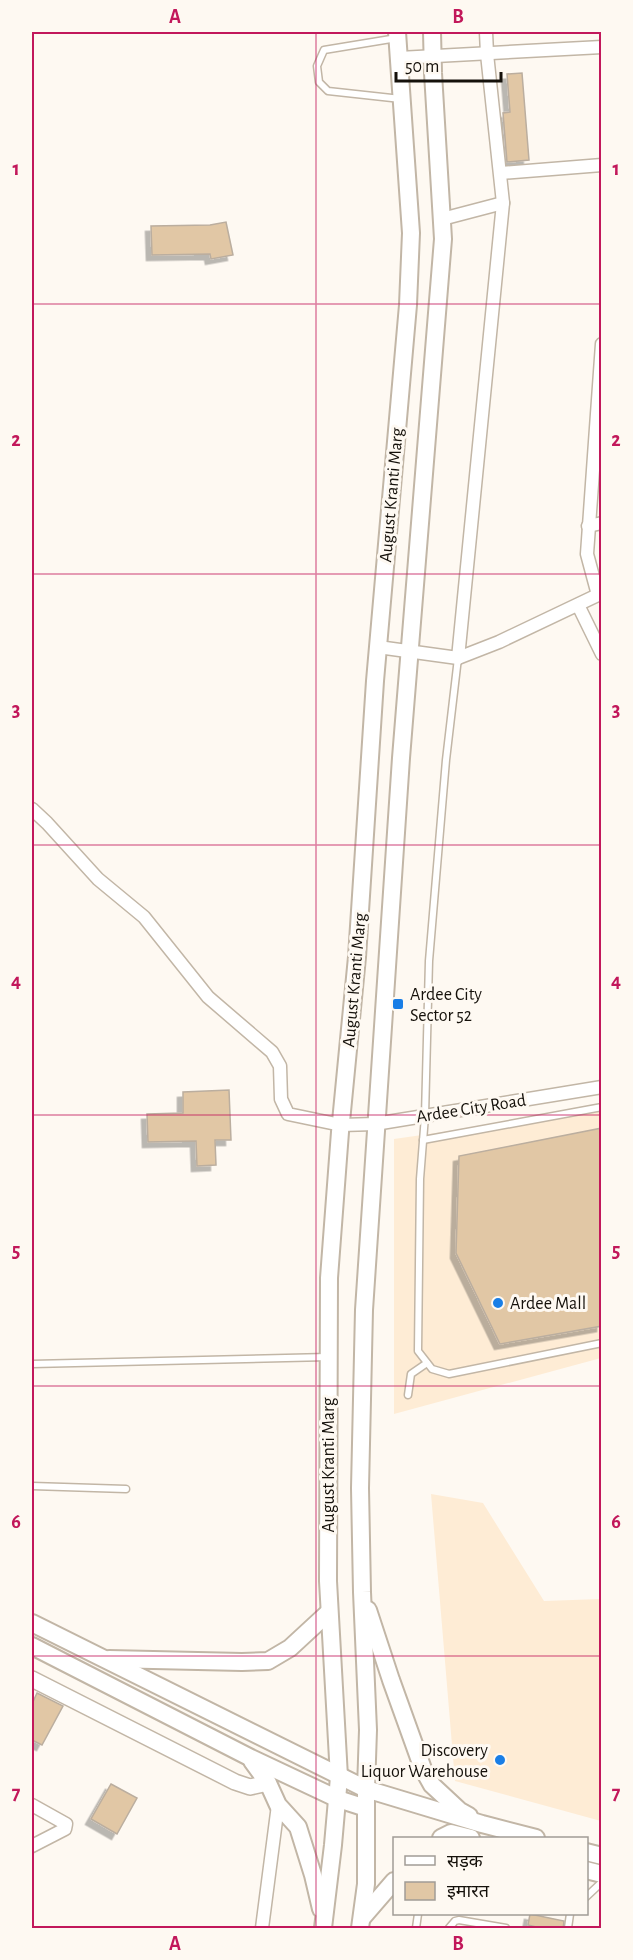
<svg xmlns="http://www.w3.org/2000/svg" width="633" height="1960" font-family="'Alegreya Sans','Noto Sans Devanagari',sans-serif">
<defs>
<filter id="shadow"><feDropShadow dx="-5.5" dy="5.5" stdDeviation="0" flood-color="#0004"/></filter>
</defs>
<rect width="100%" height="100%" fill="#fef9f2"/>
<g fill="#feecd5">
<polygon points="601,1104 601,1358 394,1414 394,1139 443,1132"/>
<polygon points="431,1494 483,1503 544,1601 601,1599 601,1821 455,1781"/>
</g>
<g fill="#e1c7a5" stroke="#bbae9f" stroke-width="1.5" filter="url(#shadow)">
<polygon points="522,73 529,160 507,162 503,113 510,112 507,74"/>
<polygon points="226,222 233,255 211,259 210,254 152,255 151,226 210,225"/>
<polygon points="229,1090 231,1140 215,1140 216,1165 197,1166 196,1141 148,1142 147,1114 183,1113 183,1092"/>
<polygon points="602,1128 602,1326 500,1344 456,1253 459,1156"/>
<polygon points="37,1693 63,1706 42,1745 32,1740 32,1704"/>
<polygon points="111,1784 137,1798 117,1834 91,1819"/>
<polygon points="530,1914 564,1921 563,1929 544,1929 528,1925"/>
</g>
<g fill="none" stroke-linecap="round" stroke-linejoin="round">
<defs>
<g id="service">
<polyline points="397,38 324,50 317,66 319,82 328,91 401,99"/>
<polyline points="458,658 446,760 429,961 425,1116 420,1179 418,1351 432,1369 449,1374 602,1343"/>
<polyline points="423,1140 602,1107"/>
<polyline points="32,1364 328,1357"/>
<polyline points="408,1395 411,1374 427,1363"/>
<polyline points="32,1486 126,1489"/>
<polyline points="586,1897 602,1882"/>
<polyline points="416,1928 418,1914"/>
<polyline points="449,1928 455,1921 459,1920 506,1928"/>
<polyline points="568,1928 570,1914"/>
</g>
<g id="minor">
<polyline points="399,58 602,47"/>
<polyline points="501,173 602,165"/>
<polyline points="442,219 503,203"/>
<polyline points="588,526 602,523"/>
<polyline points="598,595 587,554 602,344"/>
<polyline points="578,605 602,654"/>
<polyline points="378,647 458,658 499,642 602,593"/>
<polyline points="458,658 503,203 487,54 486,32"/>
<polyline points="32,809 47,823 98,879 144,917 208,997 272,1052 280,1066 281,1099 288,1114 341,1125 375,1124 602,1087"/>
<polyline points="32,1805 66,1824 65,1829 32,1846"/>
<polyline points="262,1928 278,1805"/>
</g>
<polyline id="tertiary" points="32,1679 235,1782 250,1787 268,1783"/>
<g id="secondary">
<polyline points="368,1610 391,1680 423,1769 432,1785 460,1811 469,1816"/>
<polyline points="32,1623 366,1789 482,1824 536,1838"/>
<polyline points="32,1646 251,1758 338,1799 366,1808"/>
<polyline points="109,1659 242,1662 268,1661 290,1648 329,1612"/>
<polyline points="252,1761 268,1783 278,1805 298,1827 313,1875 321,1909"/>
<polyline points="441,1838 451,1833 471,1838"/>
<polyline points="586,1852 602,1856"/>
<polyline points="586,1870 602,1874"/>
<polyline points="362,1918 394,1881"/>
<polyline points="323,1928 333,1845 339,1777 328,1581 329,1278 340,1132 357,957 375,681 408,305 411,233 397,32"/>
<polyline points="360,1928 366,1884 366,1789 368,1730 362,1592 360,1488 364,1310 401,758 443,239 433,73 432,32"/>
</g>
</defs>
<use href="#service" stroke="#c2b6a6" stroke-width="9"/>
<use href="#minor" stroke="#c2b6a6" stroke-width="15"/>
<use href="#tertiary" stroke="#c2b6a6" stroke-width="18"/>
<use href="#secondary" stroke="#c2b6a6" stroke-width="20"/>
<use href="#service" stroke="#fff" stroke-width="6"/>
<use href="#minor" stroke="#fff" stroke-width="12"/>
<use href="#tertiary" stroke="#fff" stroke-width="15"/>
<use href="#secondary" stroke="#fff" stroke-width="16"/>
</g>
<path fill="none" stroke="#c2185b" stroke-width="1.5" stroke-opacity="0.55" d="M 316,32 L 316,1928M 32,304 L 602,304M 32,574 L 602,574M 32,845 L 602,845M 32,1115 L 602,1115M 32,1386 L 602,1386M 32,1656 L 602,1656"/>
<g fill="#197ee6" stroke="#fef9f2" stroke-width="2">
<rect x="392" y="998" width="12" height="12" rx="3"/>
<circle cx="498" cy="1303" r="6"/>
<circle cx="500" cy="1760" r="6"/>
</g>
<g text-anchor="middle" stroke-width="6" stroke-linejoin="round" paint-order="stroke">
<g font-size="18" fill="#15110b" stroke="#fef9f2">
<text transform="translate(391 495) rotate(-85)" y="6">August Kranti Marg</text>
<text transform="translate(354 980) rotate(-85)" y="6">August Kranti Marg</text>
<text transform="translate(471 1108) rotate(-9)" y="6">Ardee City Road</text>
<text transform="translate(328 1465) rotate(-90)" y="6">August Kranti Marg</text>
</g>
<g font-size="18" fill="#15110b" stroke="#fef9f2" text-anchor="start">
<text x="410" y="1000">Ardee City<tspan x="410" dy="21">Sector 52</tspan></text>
<text x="510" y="1309">Ardee Mall</text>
<text x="488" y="1756" text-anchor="end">Discovery<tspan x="488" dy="21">Liquor Warehouse</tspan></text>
</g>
</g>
<rect width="633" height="1960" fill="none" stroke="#fef9f2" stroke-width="66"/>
<rect x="393" y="1837" width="195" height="78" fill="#fef9f2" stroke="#a19c96" stroke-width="1.5"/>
<rect x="405" y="1856" width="30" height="9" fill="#ffffff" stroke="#a19c96" stroke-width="1.5"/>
<text x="447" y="1867" font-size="18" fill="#15110b">सड़क</text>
<rect x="405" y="1882" width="30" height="18" fill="#e1c7a5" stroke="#a19c96" stroke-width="1.5"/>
<text x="447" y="1897" font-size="18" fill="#15110b">इमारत</text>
<path d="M396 72v9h105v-9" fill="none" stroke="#15110b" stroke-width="3"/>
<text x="405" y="72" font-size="18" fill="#15110b" stroke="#fef9f2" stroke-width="4.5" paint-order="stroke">50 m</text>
<rect x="33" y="33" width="567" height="1894" fill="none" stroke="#c2185b" stroke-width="2"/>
<g font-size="20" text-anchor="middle" font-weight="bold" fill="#c2185b">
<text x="175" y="23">A</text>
<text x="458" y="23">B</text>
<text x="16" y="175">1</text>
<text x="616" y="175">1</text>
<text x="16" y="446">2</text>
<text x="616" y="446">2</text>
<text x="16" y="716">3</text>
<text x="616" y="716">3</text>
<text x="16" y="987">4</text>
<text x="616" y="987">4</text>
<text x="16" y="1257">5</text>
<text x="616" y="1257">5</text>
<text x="16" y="1528">6</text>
<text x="616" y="1528">6</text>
<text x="16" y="1799">7</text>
<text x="616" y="1799">7</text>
<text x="175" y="1950">A</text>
<text x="458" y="1950">B</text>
</g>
</svg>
